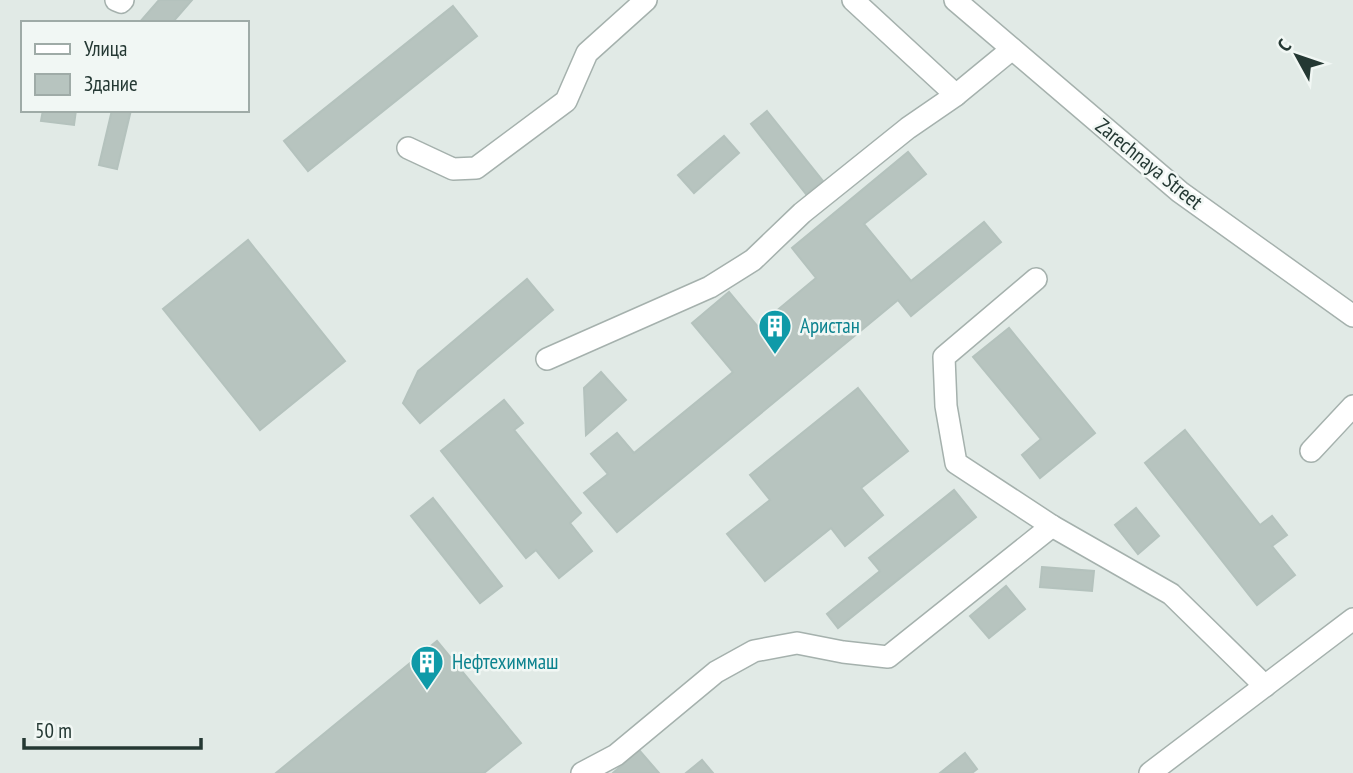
<svg xmlns="http://www.w3.org/2000/svg" width="1353" height="773" font-family="'PT Sans Narrow',sans-serif">
<rect width="100%" height="100%" fill="#e1eae6"/>
<g fill="#b7c4bf" stroke="#b4c2bd" stroke-width="2">
<polygon points="159,0 192,0 172,23 139,23"/>
<polygon points="453,6 477,36 308,171 284,141"/>
<polygon points="43,110 76,110 74,125 41,121"/>
<polygon points="112,110 131,110 117,169 99,165"/>
<polygon points="767,111 823,181 806,194 751,124"/>
<polygon points="724,136 739,153 694,193 678,175"/>
<polygon points="908,152 926,174 864,224 911,281 984,222 1001,242 911,316 898,300 617,532 584,493 608,474 591,454 617,433 634,453 733,372 692,323 729,292 769,340 780,330 769,317 816,278 792,248"/>
<polygon points="248,240 345,361 260,430 163,309"/>
<polygon points="527,279 553,310 420,423 403,403 418,371"/>
<polygon points="1009,328 1095,433 1040,478 1022,455 1041,439 973,357"/>
<polygon points="601,372 626,400 586,435 584,388"/>
<polygon points="858,388 908,451 861,488 883,515 845,546 831,528 765,581 727,534 770,500 750,475"/>
<polygon points="504,400 523,423 514,430 581,513 570,523 592,551 559,578 536,550 526,558 441,451"/>
<polygon points="1185,430 1260,525 1272,516 1287,535 1272,546 1295,575 1257,605 1145,463"/>
<polygon points="954,490 976,517 838,628 827,614 880,571 869,558"/>
<polygon points="433,498 502,586 480,603 411,516"/>
<polygon points="1136,508 1159,536 1138,554 1115,525"/>
<polygon points="1042,567 1094,571 1092,591 1040,587"/>
<polygon points="1006,586 1025,609 989,638 970,616"/>
<polygon points="437,641 521,743 484,773 276,773"/>
<polygon points="639,750 659,773 613,773"/>
<polygon points="965,753 977,769 972,773 940,773"/>
<polygon points="702,760 713,773 686,773"/>
</g>
<g fill="none" stroke-linecap="round" stroke-linejoin="round">
<defs>
<g id="minor">
<polyline points="116,0 121,2 123,0"/>
<polyline points="853,0 956,95"/>
<polyline points="955,0 1180,192 1353,316"/>
<polyline points="408,148 453,169 476,168 566,101 587,53 646,0"/>
<polyline points="1036,279 944,357 946,406 956,463 1052,526 1171,594 1265,686"/>
<polyline points="547,359 710,287 753,260 802,213 908,128 956,95 1012,49"/>
<polyline points="1311,451 1353,406"/>
<polyline points="582,773 616,755 716,672 754,651 797,643 843,652 888,657 1052,526"/>
<polyline points="1150,773 1353,619"/>
</g>
</defs>
<use href="#minor" stroke="#a5b1ad" stroke-width="24"/>
<use href="#minor" stroke="#fff" stroke-width="21"/>
</g>
<defs>
<symbol id="building-pin" viewBox="-11 -11 22 30"><path d="M0 17L-7.5 6A9.5 9.5 0 1 1 7.5 6Z" fill="#0f9aa8" stroke="#f1f7f4"/><path d="M-4-6H4V6H1V3H-1V6H-4ZM-2.5-4.3h1.7v1.8h-1.7ZM.8-4.3h1.7v1.8H.8ZM-2.5-1h1.7V.8h-1.7ZM.8-1h1.7V.8H.8Z" fill="#fff"/></symbol>
</defs>
<g fill-rule="evenodd">
<use href="#building-pin" x="756" y="307" width="38" height="52"/>
<use href="#building-pin" x="408" y="643" width="38" height="52"/>
</g>
<g text-anchor="middle" stroke-width="5" stroke-linejoin="round" paint-order="stroke">
<g font-size="21" fill="#243833" stroke="#f1f7f4">
<text transform="translate(1149 164) rotate(39)" y="7">Zarechnaya Street</text>
</g>
<g font-size="21" fill="#0d838f" stroke="#f1f7f4" text-anchor="start">
<text x="800" y="333">Аристан</text>
<text x="452" y="669">Нефтехиммаш</text>
</g>
</g>
<rect x="21" y="21" width="228" height="91" fill="#f1f7f4" stroke="#9faba7" stroke-width="2"/>
<rect x="35" y="44" width="35" height="10" fill="#ffffff" stroke="#9faba7" stroke-width="2"/>
<text x="84" y="56" font-size="21" fill="#243833">Улица</text>
<rect x="35" y="74" width="35" height="21" fill="#b7c4bf" stroke="#9faba7" stroke-width="2"/>
<text x="84" y="91" font-size="21" fill="#243833">Здание</text>
<g transform="translate(1297 56) rotate(310)" stroke="#f1f7f4" stroke-width="5" paint-order="stroke">
<path d="M0-5L12 26L0 18L-12 26Z" fill="#243833"/>
<text y="-10" font-size="19" font-weight="bold" text-anchor="middle" fill="#243833">С</text>
</g>
<path d="M24 738v10h177v-10" fill="none" stroke="#243833" stroke-width="3.5"/>
<text x="35" y="738" font-size="21" fill="#243833" stroke="#f1f7f4" stroke-width="5" paint-order="stroke">50 m</text>
</svg>
